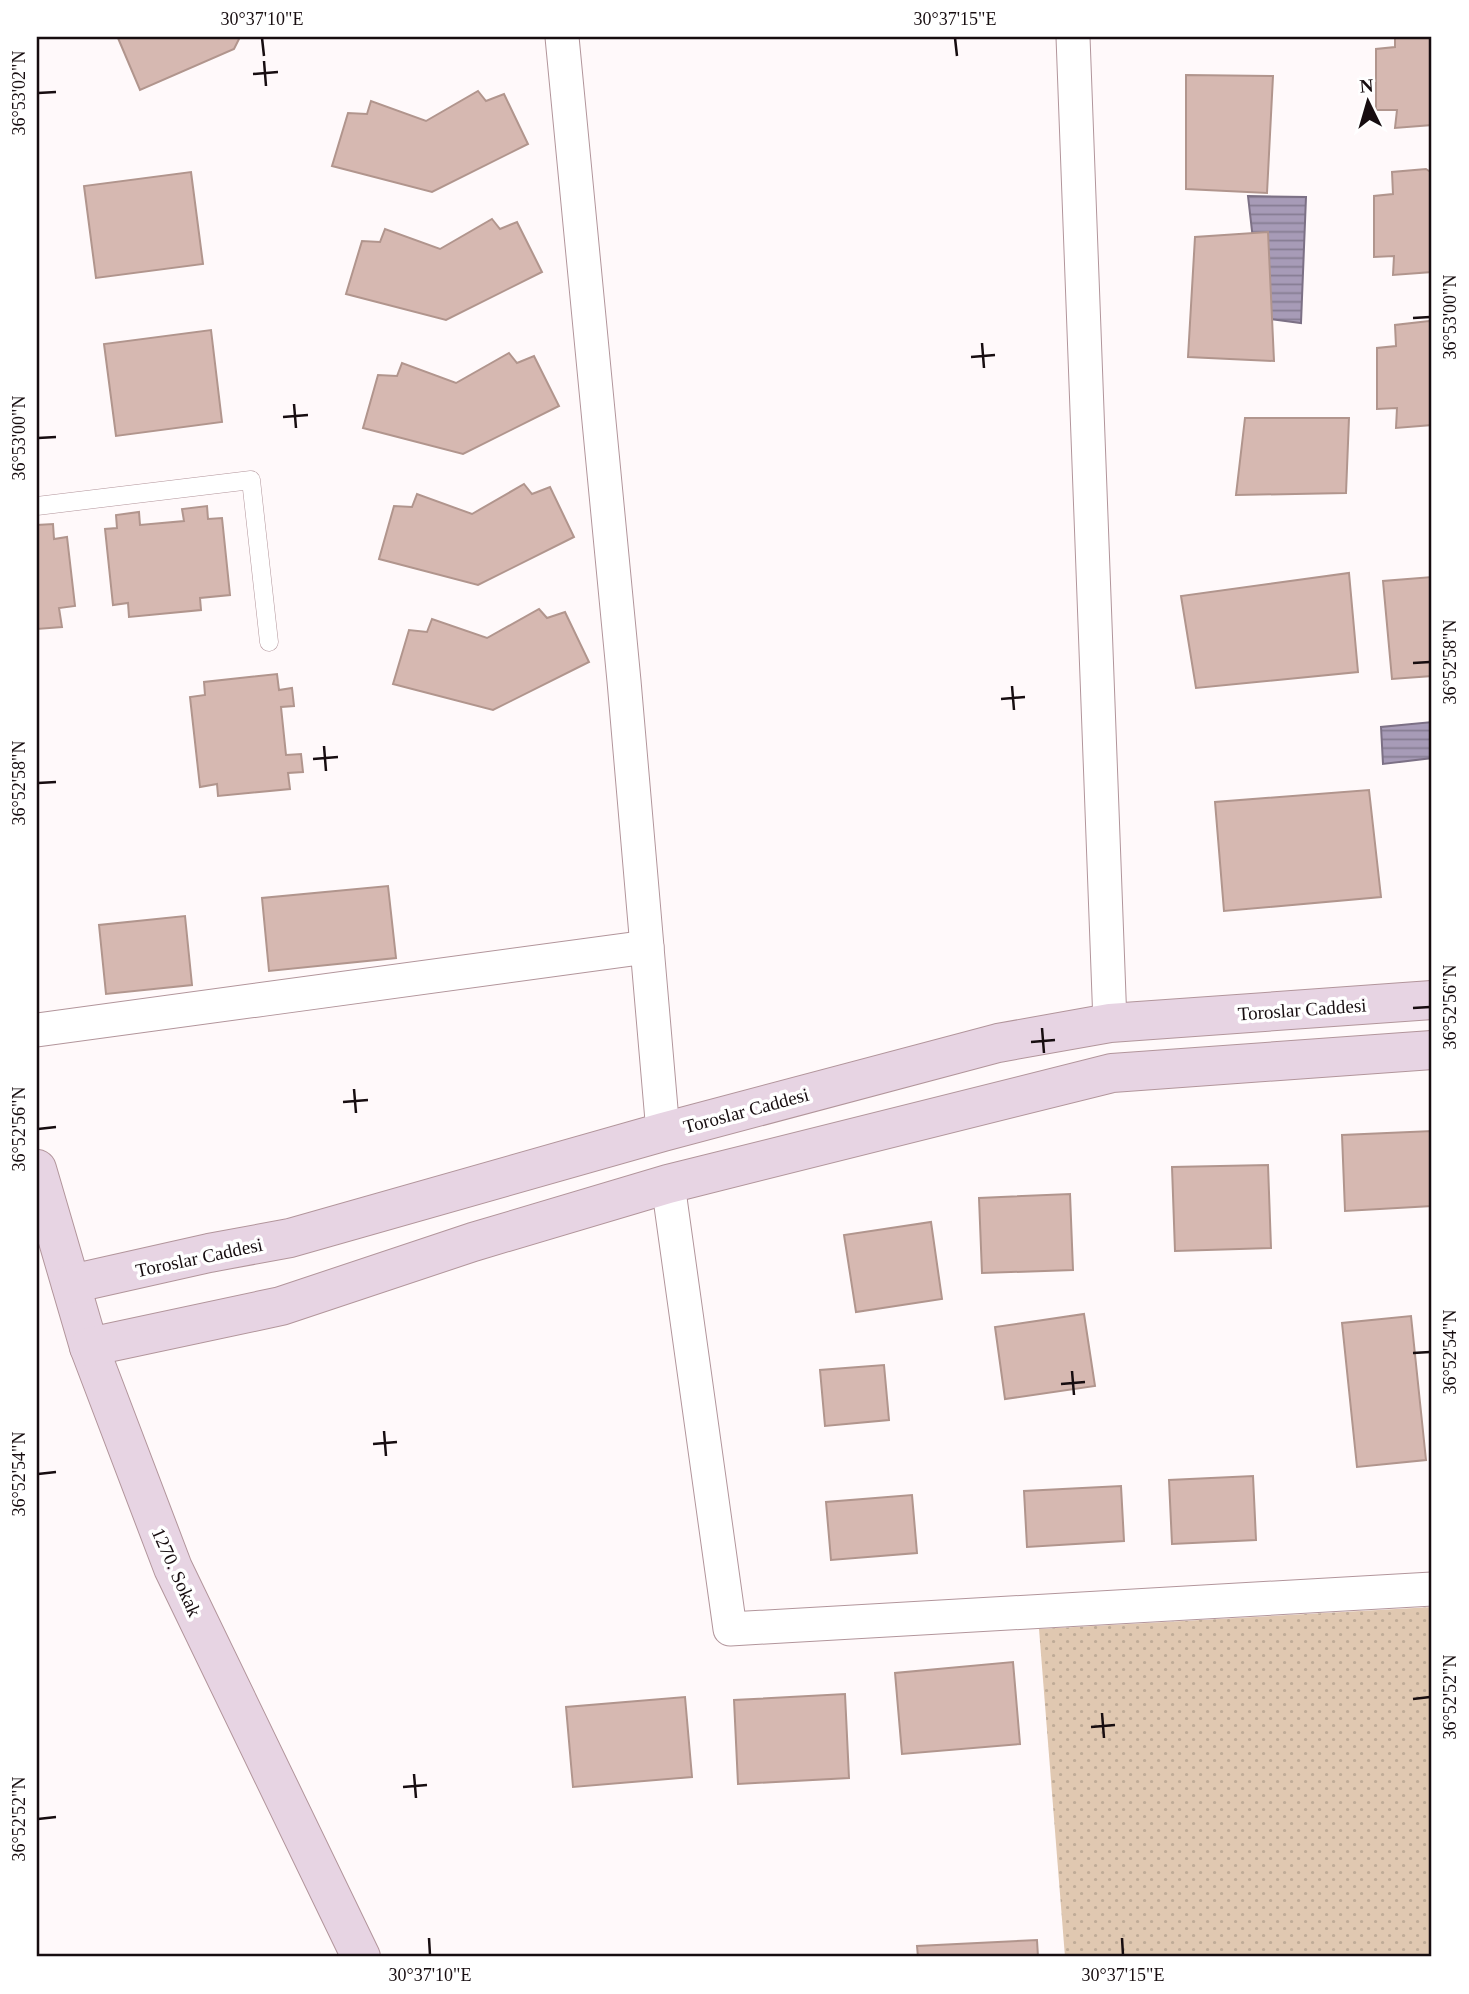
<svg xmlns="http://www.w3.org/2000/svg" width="1469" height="1994" font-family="Georgia,serif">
<defs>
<pattern id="grass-dots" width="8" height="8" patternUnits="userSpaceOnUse" patternTransform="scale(1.75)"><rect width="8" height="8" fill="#e0c8b1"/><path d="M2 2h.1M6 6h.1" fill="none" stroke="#bfab97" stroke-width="1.8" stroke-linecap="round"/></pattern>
<pattern id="water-rules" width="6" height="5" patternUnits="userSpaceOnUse" patternTransform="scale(1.75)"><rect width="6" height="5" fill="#a79bb7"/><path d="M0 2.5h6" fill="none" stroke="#877d93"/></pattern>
</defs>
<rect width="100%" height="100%" fill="#fff9fa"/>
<polygon fill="url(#grass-dots)" points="1432,1607 1432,1957 1065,1957 1039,1629"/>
<g fill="url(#water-rules)" stroke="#7c7085" stroke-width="2">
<polygon points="1248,196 1306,197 1301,323 1262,318"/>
<polygon points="1432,722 1432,758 1383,764 1381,727"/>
</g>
<g fill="#d6b8b1" stroke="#b1958d" stroke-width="2">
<polygon points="121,37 240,37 234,49 140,90 118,38"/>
<polygon points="1395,37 1432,37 1432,125 1395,128 1397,110 1376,110 1376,49 1395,47"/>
<polygon points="1186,75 1273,76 1267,193 1186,189"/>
<polygon points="478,91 486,101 504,94 528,144 432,192 332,166 348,113 367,114 371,101 426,121"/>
<polygon points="1426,169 1432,173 1432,272 1393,275 1394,256 1374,257 1374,196 1393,194 1392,172"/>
<polygon points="191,172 203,264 96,278 84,186"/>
<polygon points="492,219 500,229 517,222 542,272 446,320 346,294 362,241 380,242 385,229 440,249"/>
<polygon points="1268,232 1274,361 1188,357 1195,237"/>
<polygon points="1429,321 1432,323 1432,425 1396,428 1397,408 1377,409 1377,348 1396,346 1395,325"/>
<polygon points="211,330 222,422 116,436 104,344"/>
<polygon points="509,353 517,363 534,356 559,406 463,454 363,428 378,375 397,376 402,363 456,383"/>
<polygon points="1245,418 1349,418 1346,493 1236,495"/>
<polygon points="524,484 532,494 550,487 574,537 478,585 379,559 394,506 412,507 417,494 472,514"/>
<polygon points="207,506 208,519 222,518 230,595 200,598 201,610 129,617 128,603 113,605 105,529 117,528 116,515 139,512 140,525 184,521 182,509"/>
<polygon points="53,524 54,539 67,537 75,606 59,608 62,627 37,629 37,525"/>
<polygon points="1349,573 1358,672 1196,688 1181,596"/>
<polygon points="1432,577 1432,676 1392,679 1383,581"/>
<polygon points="539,609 547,618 565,612 589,662 493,710 393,684 409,630 427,632 432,619 487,638"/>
<polygon points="277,674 279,690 292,688 294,706 281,707 286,755 301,754 303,772 288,773 290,789 218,796 217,784 200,787 190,697 205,695 204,682"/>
<polygon points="1369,790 1381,897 1224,911 1215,802"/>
<polygon points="388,886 396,958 269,971 262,898"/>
<polygon points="185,916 192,985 106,994 99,925"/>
<polygon points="1432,1131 1432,1206 1345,1211 1342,1135"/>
<polygon points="1268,1165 1271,1248 1175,1251 1172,1167"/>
<polygon points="1070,1194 1073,1270 982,1273 979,1198"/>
<polygon points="931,1222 942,1299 856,1312 844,1235"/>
<polygon points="1084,1314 1095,1386 1005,1399 995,1327"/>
<polygon points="1411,1316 1426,1460 1357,1467 1342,1323"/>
<polygon points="884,1365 889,1420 825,1426 820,1370"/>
<polygon points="1253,1476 1256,1540 1172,1544 1169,1480"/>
<polygon points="1121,1486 1124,1541 1027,1547 1024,1491"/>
<polygon points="912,1495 917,1553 831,1560 826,1502"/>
<polygon points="1013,1662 1020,1744 902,1754 895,1673"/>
<polygon points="845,1694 849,1778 738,1784 734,1700"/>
<polygon points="685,1697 692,1777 573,1787 566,1707"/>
<polygon points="1037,1940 1038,1957 918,1957 917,1946"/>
</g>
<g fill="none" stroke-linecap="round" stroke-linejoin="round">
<defs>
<polyline id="lane" points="37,506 251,480 269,642"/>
<g id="street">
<polyline points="562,37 624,681 663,1132"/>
<polyline points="1073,37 1110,1023"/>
<polyline points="37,1030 647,947"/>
<polyline points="668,1184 730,1629 1432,1589"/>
</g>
<g id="secondary">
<polyline points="37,1169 89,1347 173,1568 361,1957"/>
<polyline points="71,1284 209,1253 290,1238 663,1132 998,1043 1110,1023 1432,1000"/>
<polyline points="89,1347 281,1306 473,1242 668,1184 1112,1073 1432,1050"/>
</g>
</defs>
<use href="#lane" stroke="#b2959b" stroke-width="19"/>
<use href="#street" stroke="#b2959b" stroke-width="35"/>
<use href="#secondary" stroke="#b2959b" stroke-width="40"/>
<use href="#lane" stroke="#fff" stroke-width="18"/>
<use href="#street" stroke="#fff" stroke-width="33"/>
<use href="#secondary" stroke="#e7d4e3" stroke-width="38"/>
</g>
<path fill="none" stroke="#170d10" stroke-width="2.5" d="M 262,38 L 264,56M 955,38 L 957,56M 264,61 L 266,86M 253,74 L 278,72M 38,93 L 56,92M 1413,318 L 1430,317M 982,343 L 984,368M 971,357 L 995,355M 294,404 L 296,428M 283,417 L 308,415M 38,438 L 56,437M 1413,663 L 1430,662M 1012,686 L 1014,710M 1001,699 L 1025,697M 324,746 L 326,771M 313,759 L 338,757M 38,783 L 56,782M 1413,1008 L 1430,1007M 1042,1028 L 1044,1053M 1031,1042 L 1055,1040M 354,1089 L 356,1113M 343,1102 L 368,1100M 38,1129 L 56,1127M 1413,1353 L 1430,1352M 1072,1371 L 1074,1395M 1061,1384 L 1085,1382M 384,1431 L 386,1456M 373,1444 L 397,1442M 38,1474 L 56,1472M 1413,1699 L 1430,1697M 1102,1713 L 1104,1738M 1091,1727 L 1115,1725M 414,1774 L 416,1798M 403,1787 L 427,1785M 38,1819 L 56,1817M 429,1938 L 430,1955M 1122,1938 L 1123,1955"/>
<g text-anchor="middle" stroke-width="7" stroke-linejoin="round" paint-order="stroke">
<g font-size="19" fill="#170d10" stroke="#fff">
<text transform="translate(1302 1009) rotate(-4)" y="7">Toroslar Caddesi</text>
<text transform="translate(746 1110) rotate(-15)" y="7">Toroslar Caddesi</text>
<text transform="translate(199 1257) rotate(-12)" y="7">Toroslar Caddesi</text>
<text transform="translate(177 1572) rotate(66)" y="7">1270. Sokak</text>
</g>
</g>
<rect width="1469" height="1994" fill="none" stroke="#ffffff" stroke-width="77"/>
<g transform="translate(1368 102) rotate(355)" stroke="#ffffff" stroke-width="5" paint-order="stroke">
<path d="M0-5L12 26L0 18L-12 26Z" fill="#170d10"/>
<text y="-10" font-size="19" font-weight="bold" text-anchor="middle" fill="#170d10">N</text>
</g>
<rect x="38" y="38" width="1392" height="1917" fill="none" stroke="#170d10" stroke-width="2.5"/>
<g font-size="18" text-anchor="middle" fill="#170d10">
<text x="262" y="25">30°37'10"E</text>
<text x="955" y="25">30°37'15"E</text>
<text transform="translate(19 93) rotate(-90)" y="6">36°53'02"N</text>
<text transform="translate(1450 317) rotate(-90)" y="6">36°53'00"N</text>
<text transform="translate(19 438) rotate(-90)" y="6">36°53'00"N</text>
<text transform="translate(1450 662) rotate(-90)" y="6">36°52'58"N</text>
<text transform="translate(19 783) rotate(-90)" y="6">36°52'58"N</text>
<text transform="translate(1450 1007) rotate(-90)" y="6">36°52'56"N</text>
<text transform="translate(19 1129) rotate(-90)" y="6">36°52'56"N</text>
<text transform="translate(1450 1352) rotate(-90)" y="6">36°52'54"N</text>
<text transform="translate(19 1474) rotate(-90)" y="6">36°52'54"N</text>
<text transform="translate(1450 1697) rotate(-90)" y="6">36°52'52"N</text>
<text transform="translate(19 1819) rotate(-90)" y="6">36°52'52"N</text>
<text x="430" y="1981">30°37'10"E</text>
<text x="1123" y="1981">30°37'15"E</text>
</g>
</svg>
